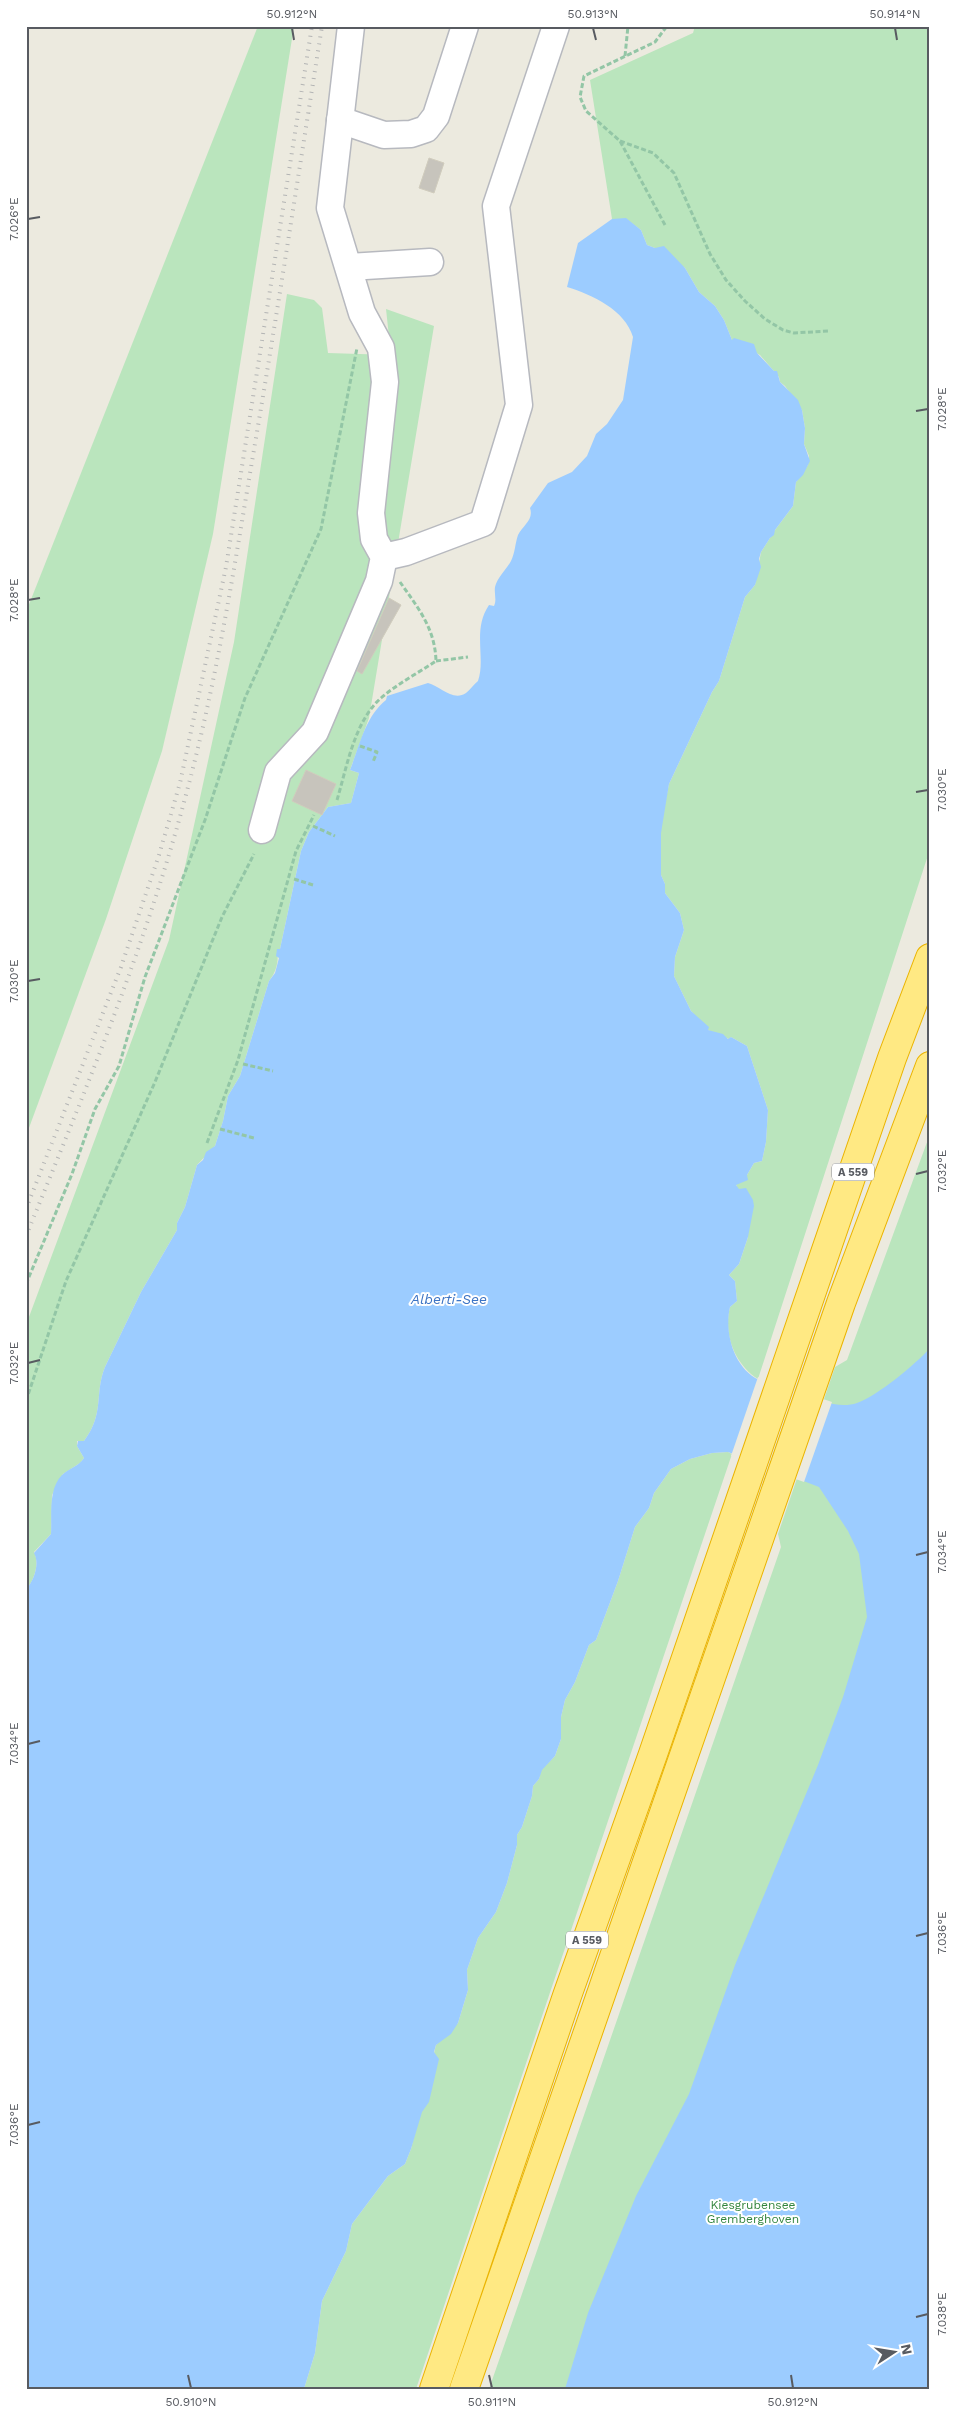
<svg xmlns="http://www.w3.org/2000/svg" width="956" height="2415" font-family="'Work Sans',sans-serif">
<rect width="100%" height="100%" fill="#eceadf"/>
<g fill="#bae5bd">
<polygon points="258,26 294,26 213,534 162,751 106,919 26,1136 26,612"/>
<path d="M 695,26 L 930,26 L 930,849 L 758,1379 C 735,1364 723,1335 730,1307 L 737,1301 L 735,1281 L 729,1275 L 739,1264 L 748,1237 L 736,1184 L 747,1175 L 754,1163 L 762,1161 L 766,1142 L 768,1110 L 747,1046 L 731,1037 L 729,1039 L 708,1030 L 691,1011 L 674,976 L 675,957 L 684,930 L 680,913 L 665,893 L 665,884 L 661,875 L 661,823 L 669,784 L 712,692 L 719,681 L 745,597 L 755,585 L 761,552 L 775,530 L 793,506 L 796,482 L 808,465 L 809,456 L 804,444 L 805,428 L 802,410 L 785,386 L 780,382 L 779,377 L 760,355 L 732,340 L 724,320 L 715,306 L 699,292 L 685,268 L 655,248 L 647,245 L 641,230 L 626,219 L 612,219 L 590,80 L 693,33 Z"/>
<path d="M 287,294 L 314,300 L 322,308 L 328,353 L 391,355 L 386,309 L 434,326 L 369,718 L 350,770 L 359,773 L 351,803 L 328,807 L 309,832 L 301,851 L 280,949 L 277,949 C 279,960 277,971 269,981 L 240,1076 L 228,1096 L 223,1121 L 215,1146 L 197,1165 L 185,1207 L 177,1223 L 177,1230 L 141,1292 L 105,1367 C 94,1394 105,1413 84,1441 L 77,1441 L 77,1446 L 84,1458 L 80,1463 L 63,1474 L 52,1495 L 51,1534 L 34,1552 C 40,1564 34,1580 26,1590 L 26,1325 L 169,940 L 234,642 Z"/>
<polygon points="930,1134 930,2389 489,2389 781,1547 778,1534 835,1367 847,1360"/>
<polygon points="728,1452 732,1454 416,2389 304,2389 315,2353 322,2301 346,2251 352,2224 388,2176 405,2164 411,2149 436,2045 458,2023 468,1990 467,1970 478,1938 496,1912 507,1883 517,1845 517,1835 522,1827 532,1796 533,1786 539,1779 541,1770 555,1756 561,1739 561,1717 565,1700 575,1682 589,1645 596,1640 618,1581 635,1527 649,1508 654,1493 671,1469 690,1459 712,1453"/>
</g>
<path fill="#9cccff" d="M 626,218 L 641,230 L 647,245 L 655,248 L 664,246 L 685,268 L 699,292 L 715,306 L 724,320 L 732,340 L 734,338 L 754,344 L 757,353 L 774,371 L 777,371 L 780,382 L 798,400 L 802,410 L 805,428 L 804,444 L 810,461 L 803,475 L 796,482 L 793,506 L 775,530 L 774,535 L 770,538 L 761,552 L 759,559 L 761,567 L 755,585 L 745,597 L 719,681 L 712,692 L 669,784 L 661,833 L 661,875 L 665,884 L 665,893 L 680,913 L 684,930 L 675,957 L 674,976 L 691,1011 L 709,1027 L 708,1030 L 723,1034 L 728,1039 L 731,1037 L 747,1046 L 768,1110 L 766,1142 L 762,1161 L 754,1163 L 747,1175 L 748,1180 L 736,1185 L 739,1189 L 746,1188 L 753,1200 L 754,1206 L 748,1237 L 739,1264 L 729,1275 L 735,1281 L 737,1301 L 730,1307 C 724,1333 734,1368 759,1380 C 772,1386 788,1390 802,1395 C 819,1400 839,1409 857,1403 C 876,1397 917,1363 930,1348 L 930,2389 L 565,2389 L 588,2313 L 636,2196 L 689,2094 L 735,1965 L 818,1765 L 843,1697 L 867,1617 L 859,1554 L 848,1531 L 819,1487 L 728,1452 L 712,1453 L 690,1459 L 671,1469 L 654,1493 L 649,1508 L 635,1527 L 618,1581 L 596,1640 L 589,1645 L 575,1682 L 565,1700 L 561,1717 L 561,1739 L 555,1756 L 542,1770 L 539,1779 L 533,1786 L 532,1796 L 522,1827 L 517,1835 L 517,1845 L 507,1883 L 496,1912 L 478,1938 L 467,1970 L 468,1990 L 458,2023 L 451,2034 L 436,2045 L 434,2052 L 439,2059 L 429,2102 L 422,2112 L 411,2149 L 405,2164 L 388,2176 L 352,2224 L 346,2251 L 322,2301 L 315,2353 L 304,2389 L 26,2389 L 26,1590 C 34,1580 40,1564 34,1553 L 51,1534 C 52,1515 48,1489 62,1475 C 69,1468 78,1467 84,1458 L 77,1446 L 78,1441 L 84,1441 C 105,1413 94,1394 105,1367 L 141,1292 L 177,1230 L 177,1223 L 185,1207 L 197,1165 L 203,1160 L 206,1152 L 215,1146 L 223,1121 L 228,1096 L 240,1076 L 269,981 L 275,973 L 279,958 L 276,956 L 277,949 L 280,949 L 301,851 L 309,832 L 328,807 L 351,803 L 359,773 L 350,770 C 360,745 365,717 386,700 L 387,696 L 428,683 C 440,686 453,702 466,693 C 470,690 474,684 478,681 C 486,658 472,630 489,605 L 494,606 C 497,600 494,594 495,587 C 497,578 506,570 511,561 C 515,553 515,544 518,535 C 523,525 534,520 530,508 L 548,483 L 572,472 L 587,456 L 596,434 L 607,424 L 623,400 L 633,337 C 625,310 593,295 567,287 L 578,243 L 612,219 Z"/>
<polygon fill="#eceadf" points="758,1377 832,1402 804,1482 731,1456"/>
<g fill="#c7c4bc" stroke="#d0ccbd">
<polygon points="429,158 444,163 434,193 419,188"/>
<polygon points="389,598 401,605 362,674 357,671"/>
<polygon points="306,770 336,784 322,815 292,801"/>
</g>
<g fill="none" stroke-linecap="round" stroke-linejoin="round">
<defs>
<g id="minor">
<polyline points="340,120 384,135 411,134 426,129 436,116 465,26"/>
<polyline points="349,267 430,262"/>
<polyline points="384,557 406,552 483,523 519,405 496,206 556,26"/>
<polyline points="262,830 278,772 315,732 379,581 384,557 374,539 371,513 385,382 381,348 362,313 330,208 351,26"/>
</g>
<g id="highway">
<polyline points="434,2389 567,1996 653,1754 892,1058 930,958"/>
<polyline points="464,2389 841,1303 930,1066"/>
</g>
</defs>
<use href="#minor" stroke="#b7b9bf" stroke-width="29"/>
<use href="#highway" stroke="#ebb400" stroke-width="30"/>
<g stroke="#93c6a6" stroke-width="3" stroke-dasharray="5 2.5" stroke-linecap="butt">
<polyline points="625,56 628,26"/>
<polyline points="620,141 653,153 674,173 710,254 726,280 745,301 765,319 783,330 794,333 828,331"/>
<polyline points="665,225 620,141 586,111 580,97 584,76 655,42 667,26"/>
<polyline points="436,661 468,657"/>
<polyline points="360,746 377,752 373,762"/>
<path d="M 337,800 C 347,767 354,722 381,698 C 397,684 418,673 436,661 C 435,628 418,608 400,582"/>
<polyline points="313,826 335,836"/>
<polyline points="294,879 313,885"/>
<polyline points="243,1064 273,1071"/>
<polyline points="220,1129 254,1138"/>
<polyline points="207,1143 238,1060 296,851 314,815"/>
<polyline points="26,1284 72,1174 95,1109 119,1066 145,977 205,820 245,698 321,529 357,348"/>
<polyline points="26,1401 66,1281 155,1082 222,917 254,854"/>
</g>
<use href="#minor" stroke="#fff" stroke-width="26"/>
<use href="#highway" stroke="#ffe983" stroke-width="28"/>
<g stroke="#b3b4b4" stroke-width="4" stroke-dasharray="1 6" stroke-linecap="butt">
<polyline points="26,1209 121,967 159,855 180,783 226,567 312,26"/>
<path d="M 26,1236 C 86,1089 148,941 188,787 C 215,686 232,582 249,479 C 275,328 298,177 322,26"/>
</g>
</g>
<path fill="none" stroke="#585b61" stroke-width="2" d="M 292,28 L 294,40M 593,28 L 596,40M 895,28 L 897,40M 28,219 L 40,217M 916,411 L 928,409M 28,600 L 40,598M 916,792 L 928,790M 28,981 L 40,979M 916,1174 L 928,1171M 28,1363 L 40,1360M 916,1555 L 928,1552M 28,1744 L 40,1741M 916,1936 L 928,1933M 28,2125 L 40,2122M 916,2317 L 928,2314M 188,2375 L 191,2388M 489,2375 L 492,2388M 791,2375 L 793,2388"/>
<g text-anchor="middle" stroke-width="4" stroke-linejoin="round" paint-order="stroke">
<g fill="#fff" stroke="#8a8c90" stroke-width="1">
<rect x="832" y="1163.5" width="42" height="17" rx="4"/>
<rect x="566" y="1931.5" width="42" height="17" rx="4"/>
</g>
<g font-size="11" font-weight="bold" fill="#585b61">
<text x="853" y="1176">A 559</text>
<text x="587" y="1944">A 559</text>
</g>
<g font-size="12" fill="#33853d" stroke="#fff">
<text x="753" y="2209">Kiesgrubensee<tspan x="753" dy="14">Gremberghoven</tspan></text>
</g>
<g font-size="14" font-style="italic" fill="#3d74c4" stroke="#fff">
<text x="449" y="1304">Alberti-See</text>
</g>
</g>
<rect width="956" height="2415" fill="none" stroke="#ffffff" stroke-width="55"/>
<g transform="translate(894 2352) rotate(78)" stroke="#ffffff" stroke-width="4" paint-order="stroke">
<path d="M0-4L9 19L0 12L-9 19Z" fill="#585b61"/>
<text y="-8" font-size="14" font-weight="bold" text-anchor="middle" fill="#585b61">N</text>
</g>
<rect x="28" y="28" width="900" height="2360" fill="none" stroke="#585b61" stroke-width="2"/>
<g font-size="12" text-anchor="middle" fill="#585b61">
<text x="292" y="18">50.912°N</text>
<text x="593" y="18">50.913°N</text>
<text x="895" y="18">50.914°N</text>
<text transform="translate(14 219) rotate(-90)" y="4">7.026°E</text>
<text transform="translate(942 409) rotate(-90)" y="4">7.028°E</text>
<text transform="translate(14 600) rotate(-90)" y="4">7.028°E</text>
<text transform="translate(942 790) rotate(-90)" y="4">7.030°E</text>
<text transform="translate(14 981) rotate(-90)" y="4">7.030°E</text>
<text transform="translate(942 1171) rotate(-90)" y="4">7.032°E</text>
<text transform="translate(14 1363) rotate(-90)" y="4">7.032°E</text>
<text transform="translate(942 1552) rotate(-90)" y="4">7.034°E</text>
<text transform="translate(14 1744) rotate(-90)" y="4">7.034°E</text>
<text transform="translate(942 1933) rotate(-90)" y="4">7.036°E</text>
<text transform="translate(14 2125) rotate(-90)" y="4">7.036°E</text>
<text transform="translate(942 2314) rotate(-90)" y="4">7.038°E</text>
<text x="191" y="2406">50.910°N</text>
<text x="492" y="2406">50.911°N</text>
<text x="793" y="2406">50.912°N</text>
</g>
</svg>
